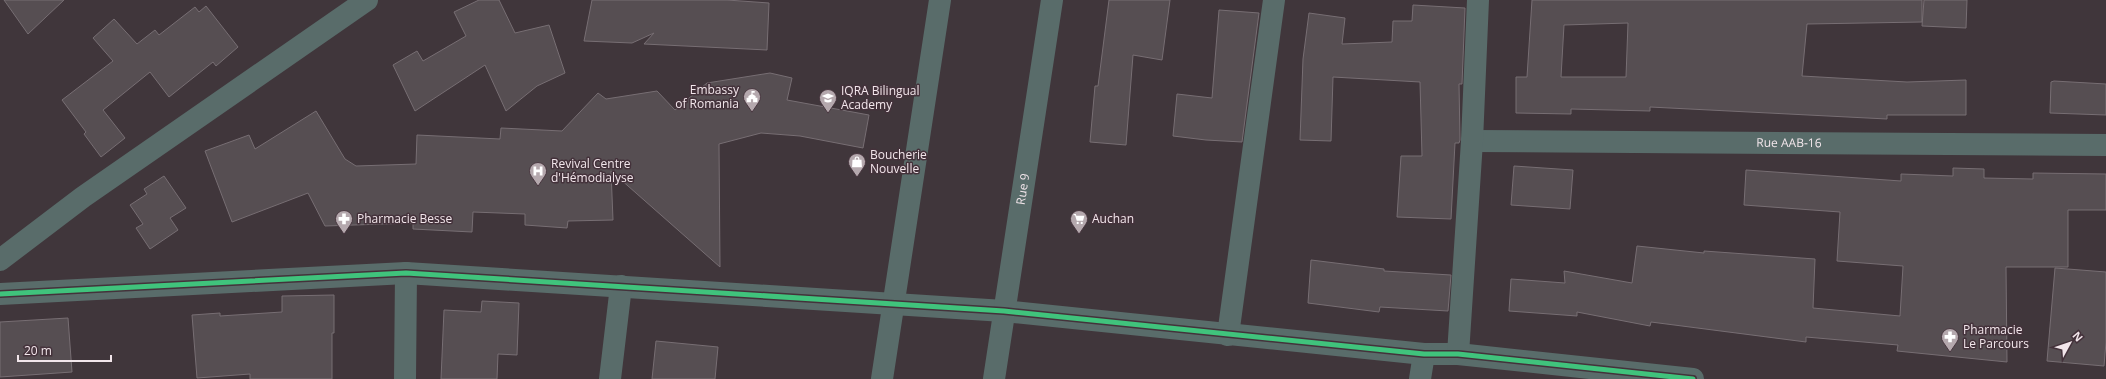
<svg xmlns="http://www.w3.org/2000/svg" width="2106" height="379" font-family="'Open Sans',sans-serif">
<rect width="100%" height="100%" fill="#40363b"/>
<g fill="#564e52" stroke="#776e73" fill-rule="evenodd">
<polygon points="4,0 64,0 28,34"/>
<polygon points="479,0 499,0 515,33 549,25 565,73 537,86 506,111 485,65 415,111 393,65 417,51 423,61 466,36 454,12"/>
<polygon points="592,0 727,0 769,3 767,50 644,44 654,33 632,43 584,41"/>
<polygon points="1109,0 1170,0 1162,60 1133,55 1126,145 1090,142 1095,86 1098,86"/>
<path d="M 1532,0 L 1922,0 L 1922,22 L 1807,24 L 1802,76 L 1907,82 L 1966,80 L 1966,115 L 1887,115 L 1887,119 L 1650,107 L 1650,111 L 1571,109 L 1571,114 L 1516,113 L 1516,77 L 1527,77 ZM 1628,23 L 1626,77 L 1561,77 L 1564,25 Z"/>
<polygon points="1924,0 1967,0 1966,28 1922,26"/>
<polygon points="1413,5 1465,8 1462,84 1459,84 1460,140 1459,143 1455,143 1451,219 1397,217 1401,156 1422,156 1420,82 1333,77 1331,141 1300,140 1303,59 1309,13 1345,18 1342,44 1392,42 1393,21 1412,21"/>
<polygon points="206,6 238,47 216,66 213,62 169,97 150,72 103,110 125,138 101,157 84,134 86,132 62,100 113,61 93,38 114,19 137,44 155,30 159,35 195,7 199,12"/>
<polygon points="1219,10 1259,13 1242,142 1206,140 1173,136 1177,94 1212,98"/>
<polygon points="770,73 792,78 787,100 869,115 863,148 800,136 761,133 719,144 720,267 611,171 613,220 568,221 567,228 525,225 525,214 473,212 472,232 413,229 413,223 325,226 308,193 232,222 205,151 249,135 255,149 316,111 345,159 356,166 416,164 417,135 500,139 501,128 562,131 598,93 606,99 657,91 675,110 707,83"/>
<polygon points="2054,81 2106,84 2106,115 2050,113 2051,82"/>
<polygon points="1514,166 1573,170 1570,209 1511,205"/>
<polygon points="1953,168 1984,169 1984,178 2033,179 2033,173 2106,174 2106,210 2068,210 2068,267 2006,267 2007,362 1897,351 1898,345 1806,337 1806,342 1651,322 1650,326 1577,312 1577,316 1509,311 1511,279 1565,283 1564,271 1632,283 1637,246 1704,253 1704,251 1815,259 1813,308 1900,316 1903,266 1837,261 1840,212 1744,205 1746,170 1901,181 1901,174 1953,176"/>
<polygon points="164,176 186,208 170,218 178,230 150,249 136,228 143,224 130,205 147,194 144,189"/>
<polygon points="1311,260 1384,269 1384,271 1451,275 1448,311 1380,307 1379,312 1308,303"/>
<polygon points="2055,268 2106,272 2106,342 2104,366 2047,361"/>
<polygon points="334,295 334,333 332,333 332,379 250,379 250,374 197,378 192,315 220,313 220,316 282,312 282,296"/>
<polygon points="482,301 519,303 517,355 498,354 497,379 441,379 444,310 481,312"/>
<polygon points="68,318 72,372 0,377 0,322"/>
<polygon points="656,341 718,347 715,379 652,379"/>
</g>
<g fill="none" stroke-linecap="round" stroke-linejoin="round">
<g stroke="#596c6a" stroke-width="22">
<path id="s1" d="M 1472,141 L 2106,145"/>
<polyline points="0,260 83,197 367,0"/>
<polyline points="0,294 406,273 1004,311 1424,354 1458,354 1693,379"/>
<polyline points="1228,335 1274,0"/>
<polyline points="1458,354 1472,141 1478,0"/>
<polyline points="405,379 406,273"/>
<polyline points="610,379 621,286"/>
<polyline points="1420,379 1424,354"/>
</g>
<g stroke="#596c6a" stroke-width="22">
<polyline points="882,379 940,0"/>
<path id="s2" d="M 994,379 L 1052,0"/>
</g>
<defs>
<polyline id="cycleway" points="0,294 406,273 1004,311 1424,354 1458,354 1693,379"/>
</defs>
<use href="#cycleway" stroke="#44323b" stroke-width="8"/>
<use href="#cycleway" stroke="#40c37c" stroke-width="5"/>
</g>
<defs>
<symbol id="civic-pin" viewBox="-11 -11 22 30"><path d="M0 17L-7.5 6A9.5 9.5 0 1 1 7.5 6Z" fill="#b4a8ad" stroke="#44323b"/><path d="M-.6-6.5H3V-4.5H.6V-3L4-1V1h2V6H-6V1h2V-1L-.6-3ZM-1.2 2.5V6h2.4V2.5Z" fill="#fff"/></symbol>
<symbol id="university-pin" viewBox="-11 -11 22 30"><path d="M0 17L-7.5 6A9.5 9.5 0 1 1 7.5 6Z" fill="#b4a8ad" stroke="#44323b"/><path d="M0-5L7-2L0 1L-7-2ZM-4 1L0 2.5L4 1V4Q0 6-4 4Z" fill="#fff"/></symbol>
<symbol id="shop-pin" viewBox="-11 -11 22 30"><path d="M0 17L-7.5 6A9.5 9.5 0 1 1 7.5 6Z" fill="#b4a8ad" stroke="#44323b"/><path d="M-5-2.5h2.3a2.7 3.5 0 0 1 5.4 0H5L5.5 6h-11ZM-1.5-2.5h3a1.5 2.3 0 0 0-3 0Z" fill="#fff"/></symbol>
<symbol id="hospital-pin" viewBox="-11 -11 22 30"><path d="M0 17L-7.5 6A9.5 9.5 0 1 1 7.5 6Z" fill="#b4a8ad" stroke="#44323b"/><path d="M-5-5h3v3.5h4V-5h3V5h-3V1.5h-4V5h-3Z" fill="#fff"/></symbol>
<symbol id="pharmacy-pin" viewBox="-11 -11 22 30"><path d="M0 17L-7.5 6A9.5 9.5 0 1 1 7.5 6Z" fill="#b4a8ad" stroke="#44323b"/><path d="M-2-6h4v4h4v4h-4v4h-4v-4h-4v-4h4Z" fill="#fff"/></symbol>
<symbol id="supermarket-pin" viewBox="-11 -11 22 30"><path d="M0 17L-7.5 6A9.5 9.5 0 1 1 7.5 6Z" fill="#b4a8ad" stroke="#44323b"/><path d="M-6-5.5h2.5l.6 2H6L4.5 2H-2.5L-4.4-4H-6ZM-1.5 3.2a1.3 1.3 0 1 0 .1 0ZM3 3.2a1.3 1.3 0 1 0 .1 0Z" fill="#fff"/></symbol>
</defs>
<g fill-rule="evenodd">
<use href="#civic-pin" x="742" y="87" width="20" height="27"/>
<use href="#university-pin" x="818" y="88" width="20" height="27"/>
<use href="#shop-pin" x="847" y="152" width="20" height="27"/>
<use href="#hospital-pin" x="528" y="161" width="20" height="27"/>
<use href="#pharmacy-pin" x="334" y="209" width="20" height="27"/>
<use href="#supermarket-pin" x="1069" y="209" width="20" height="27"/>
<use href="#pharmacy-pin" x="1940" y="327" width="20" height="27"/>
</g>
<g text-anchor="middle" stroke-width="3" stroke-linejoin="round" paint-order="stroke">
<g font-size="12" fill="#f2e6eb" stroke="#44323b" text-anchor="start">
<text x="739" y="94" text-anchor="end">Embassy<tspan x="739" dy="14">of Romania</tspan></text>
<text x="841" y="95">IQRA Bilingual<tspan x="841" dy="14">Academy</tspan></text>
<text x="870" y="159">Boucherie<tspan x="870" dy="14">Nouvelle</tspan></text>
<text x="551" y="168">Revival Centre<tspan x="551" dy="14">d'Hémodialyse</tspan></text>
<text x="357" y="223">Pharmacie Besse</text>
<text x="1092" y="223">Auchan</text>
<text x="1963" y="334">Pharmacie<tspan x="1963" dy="14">Le Parcours</tspan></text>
</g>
<g font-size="12" fill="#f2e6eb" stroke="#44323b">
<text dy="4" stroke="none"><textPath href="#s1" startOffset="317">Rue AAB-16</textPath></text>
<text dy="4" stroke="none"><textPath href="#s2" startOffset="192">Rue 9</textPath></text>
</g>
</g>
<g transform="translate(2070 343) rotate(50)" stroke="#44323b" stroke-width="3" paint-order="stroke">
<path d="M0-3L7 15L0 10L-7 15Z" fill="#f2e6eb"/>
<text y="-6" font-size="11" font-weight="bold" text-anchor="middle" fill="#f2e6eb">N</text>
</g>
<path d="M18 355v6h93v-6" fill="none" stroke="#f2e6eb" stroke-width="2"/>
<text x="24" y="355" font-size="12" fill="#f2e6eb" stroke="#44323b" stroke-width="3" paint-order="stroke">20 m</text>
</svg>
